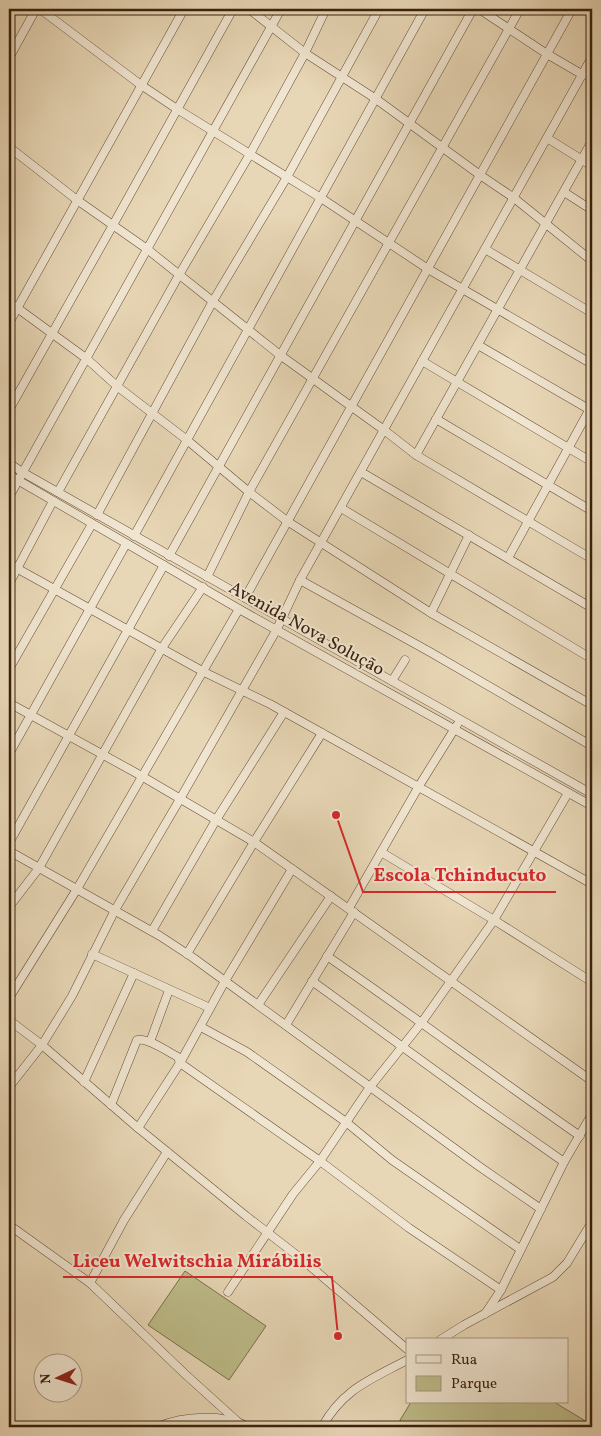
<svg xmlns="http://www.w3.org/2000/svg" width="601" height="1436" font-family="Vollkorn,serif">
<rect width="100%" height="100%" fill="#e8d7b6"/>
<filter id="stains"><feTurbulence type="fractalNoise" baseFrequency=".004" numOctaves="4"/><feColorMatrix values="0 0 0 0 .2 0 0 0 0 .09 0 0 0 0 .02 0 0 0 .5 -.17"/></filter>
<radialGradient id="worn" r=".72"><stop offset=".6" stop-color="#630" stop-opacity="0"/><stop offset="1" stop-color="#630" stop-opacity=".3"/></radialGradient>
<g fill="#bdbc89" stroke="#7b6e4c">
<polygon points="185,1271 266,1326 229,1380 148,1325"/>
<polygon points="411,1402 554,1402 592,1425 592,1427 396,1427"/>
</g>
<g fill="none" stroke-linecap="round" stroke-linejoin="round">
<defs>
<g id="minor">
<polyline points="40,9 141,85 177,109 321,198 428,269 592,364"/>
<polyline points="249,9 305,53 376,99 480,175 514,198 592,261"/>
<polyline points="479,9 547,54 583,75"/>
<polyline points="9,58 36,9"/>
<polyline points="547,138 592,166"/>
<polyline points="9,147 77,200 147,249 280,355 384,430 416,455 592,559"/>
<polyline points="564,192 592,210"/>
<polyline points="485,249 592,313"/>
<polyline points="9,302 87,359 118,387 187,440 249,492 287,521 431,613 592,705"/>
<polyline points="9,323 184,9"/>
<polyline points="478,345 592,411"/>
<polyline points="422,361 592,462"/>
<polyline points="9,410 113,225 233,9"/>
<polyline points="436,419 592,511"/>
<polyline points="416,455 592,141"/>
<polyline points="9,463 22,472 592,794"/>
<polyline points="361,472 592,608"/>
<polyline points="9,475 239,609 592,806"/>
<polyline points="58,492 179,275 250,154 305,53 326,9"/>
<polyline points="9,497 281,9"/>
<polyline points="341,508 592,659"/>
<polyline points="97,515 213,301 287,177 379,9"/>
<polyline points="134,536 425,9"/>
<polyline points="169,556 473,9"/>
<polyline points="508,558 592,405"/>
<polyline points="9,564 204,672 270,704 322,733 592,884"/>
<polyline points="207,577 249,492 520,9"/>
<polyline points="300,580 430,652 592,746"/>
<polyline points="9,584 53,501"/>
<polyline points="245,598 572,9"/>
<polyline points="431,613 469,535"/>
<polyline points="9,669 92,524"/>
<polyline points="392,681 405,660"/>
<polyline points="9,703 138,774 254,842 592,1081"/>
<polyline points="9,754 126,544"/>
<polyline points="9,843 164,565"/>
<polyline points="9,851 160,936 192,957 480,1167 541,1209"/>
<polyline points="381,852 494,920 592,982"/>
<polyline points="9,907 39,868 162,648 203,587"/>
<polyline points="349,908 419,786 457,725"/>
<polyline points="152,931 216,820 284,712"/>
<polyline points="92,954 210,1008"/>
<polyline points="187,954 254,842 322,733"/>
<path d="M 327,956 C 412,1015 495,1077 580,1136"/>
<polyline points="312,981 477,1101 564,1162"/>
<polyline points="9,998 77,889 239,609"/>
<polyline points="258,1005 331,896"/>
<polyline points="9,1020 42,1045 138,1128 246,1216 303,1260 407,1349"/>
<polyline points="286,1025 354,912"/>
<polyline points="201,1027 247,1052 346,1122 392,1160 520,1249"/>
<polyline points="150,1042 169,990"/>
<polyline points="84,1082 134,973"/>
<polyline points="9,1087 42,1045 72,996 115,910 180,799 277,629 300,580 592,57"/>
<path d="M 111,1105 L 137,1040 C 147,1037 168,1052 178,1057 L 180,1063 L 320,1161 L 409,1228 L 501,1290"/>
<polyline points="138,1128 180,1063 225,981 292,869"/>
<polyline points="9,1225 90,1283 185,1374 238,1422"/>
<polyline points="90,1283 124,1220 167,1152"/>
<polyline points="228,1292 293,1194 320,1161 370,1087 422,1022 494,920 568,793"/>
<polyline points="485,1314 501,1290 564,1162 592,1114"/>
<polyline points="440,1340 464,1325 553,1277 567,1263 592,1222"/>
<path d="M 157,1427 C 185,1415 222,1414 249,1427"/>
<polyline points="178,1427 211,1424 233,1427"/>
<path d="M 322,1427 C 343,1389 370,1380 407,1360"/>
</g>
</defs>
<use href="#minor" stroke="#654e39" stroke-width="9"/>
<use href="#minor" stroke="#f0e5d0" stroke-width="8"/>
</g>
<g text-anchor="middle" stroke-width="4" stroke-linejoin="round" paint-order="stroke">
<g font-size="18" fill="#39210f" stroke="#f0e5d0">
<text transform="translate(307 628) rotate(29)" y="6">Avenida Nova Solução</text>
</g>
</g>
<path fill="none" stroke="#d62828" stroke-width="2" d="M336 815L363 892H556M338 1336L332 1277H63"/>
<g fill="#d62828" stroke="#f0e5d0" stroke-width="2">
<circle cx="336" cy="815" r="5"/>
<circle cx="338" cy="1336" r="5"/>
</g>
<g font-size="19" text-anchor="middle" font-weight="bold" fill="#d62828" stroke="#f0e5d0" stroke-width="4" stroke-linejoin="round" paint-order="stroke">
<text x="460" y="881">Escola Tchinducuto</text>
<text x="197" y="1267">Liceu Welwitschia Mirábilis</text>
</g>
<rect width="601" height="1436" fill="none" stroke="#e8d7b6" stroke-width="30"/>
<rect x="10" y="10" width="581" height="1416" fill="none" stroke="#39210f" stroke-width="2.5"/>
<rect x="15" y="15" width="571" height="1406" fill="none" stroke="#39210f"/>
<rect x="406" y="1338" width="162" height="65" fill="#f0e5d0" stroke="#a79783"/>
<rect x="416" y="1355" width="25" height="8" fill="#f0e5d0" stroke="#a79783"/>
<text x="451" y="1364" font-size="15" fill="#39210f">Rua</text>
<rect x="416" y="1376" width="25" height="15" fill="#bdbc89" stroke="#a79783"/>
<text x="451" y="1388" font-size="15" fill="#39210f">Parque</text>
<g transform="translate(58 1378) rotate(266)"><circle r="24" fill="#f0e5d0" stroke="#a79783"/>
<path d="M0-4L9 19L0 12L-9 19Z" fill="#8f2418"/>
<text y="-8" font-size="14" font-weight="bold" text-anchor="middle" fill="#39210f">N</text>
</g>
<rect width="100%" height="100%" filter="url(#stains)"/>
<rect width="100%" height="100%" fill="url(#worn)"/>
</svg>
